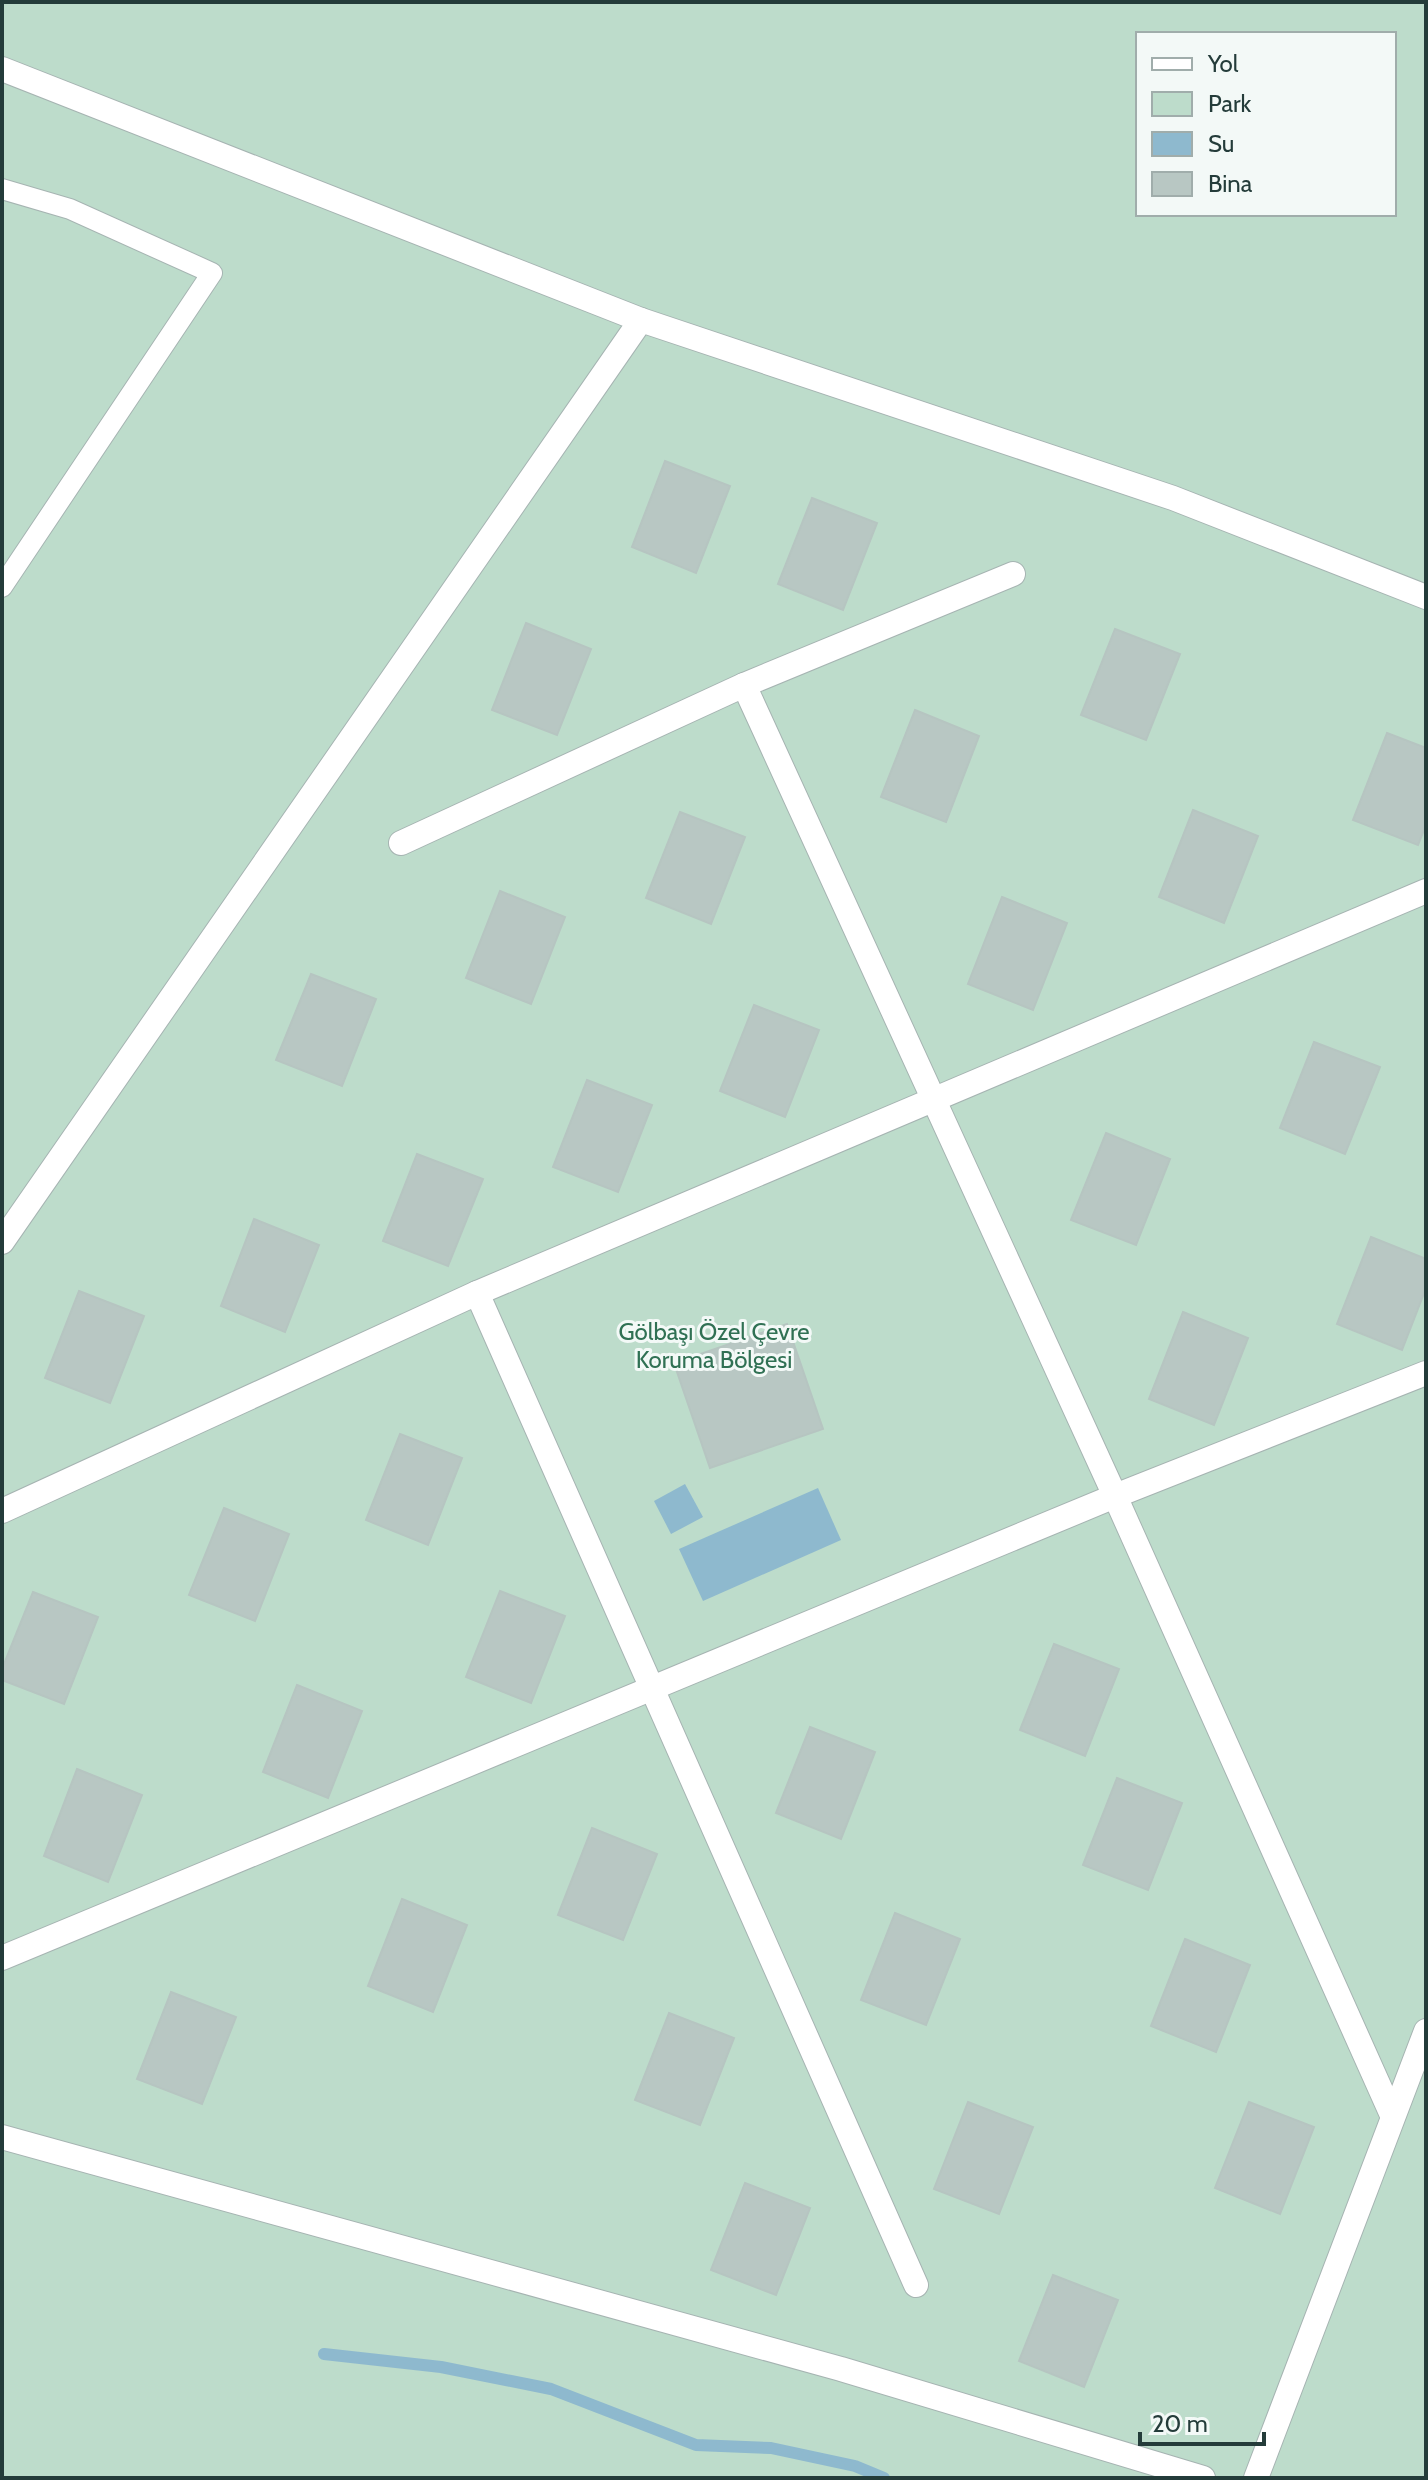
<svg xmlns="http://www.w3.org/2000/svg" width="1428" height="2480" font-family="Cabin,sans-serif">
<rect width="100%" height="100%" fill="#e3ecea"/>
<path fill="#bddccb" fill-rule="evenodd" d="M 2,2 L 1426,2 L 1426,2478 L 2,2478 ZM 1138,34 L 1394,34 L 1394,214 L 1138,214 Z"/>
<g fill="#8eb9ce">
<polygon points="685,1484 703,1517 671,1534 654,1501"/>
<polygon points="818,1488 841,1540 703,1601 679,1549"/>
</g>
<g fill="none" stroke-linecap="round" stroke-linejoin="round">
<polyline stroke="#8eb9ce" stroke-width="12" points="324,2354 441,2367 551,2389 696,2445 771,2448 855,2466 884,2478"/>
</g>
<g fill="#b8c7c3" stroke="#b6c5c1" stroke-width="2">
<polygon points="665,461 730,486 696,573 632,547"/>
<polygon points="812,498 877,523 843,610 778,584"/>
<polygon points="526,623 591,649 557,735 492,710"/>
<polygon points="1115,629 1180,654 1146,740 1081,715"/>
<polygon points="915,710 979,736 946,822 881,797"/>
<polygon points="1387,733 1426,748 1426,825 1418,845 1353,820"/>
<polygon points="1193,810 1258,836 1224,923 1159,897"/>
<polygon points="680,812 745,837 711,924 646,898"/>
<polygon points="500,891 565,917 531,1004 466,978"/>
<polygon points="1002,897 1067,923 1033,1010 968,984"/>
<polygon points="311,974 376,999 342,1086 276,1060"/>
<polygon points="754,1005 819,1030 785,1117 720,1091"/>
<polygon points="1314,1042 1380,1067 1345,1154 1280,1128"/>
<polygon points="587,1080 652,1105 618,1192 553,1167"/>
<polygon points="1106,1133 1170,1159 1136,1245 1071,1220"/>
<polygon points="417,1154 483,1179 448,1266 383,1241"/>
<polygon points="254,1219 319,1245 285,1332 221,1306"/>
<polygon points="1371,1237 1426,1259 1426,1288 1402,1350 1337,1324"/>
<polygon points="79,1291 144,1316 110,1403 45,1378"/>
<polygon points="1183,1312 1248,1338 1214,1425 1149,1399"/>
<polygon points="787,1324 823,1429 710,1468 674,1363"/>
<polygon points="400,1434 462,1458 428,1545 366,1520"/>
<polygon points="224,1508 289,1534 255,1621 189,1595"/>
<polygon points="500,1591 565,1616 531,1703 466,1677"/>
<polygon points="33,1592 98,1617 64,1704 2,1680 2,1669"/>
<polygon points="1054,1644 1119,1669 1085,1756 1020,1730"/>
<polygon points="297,1685 362,1711 328,1798 263,1772"/>
<polygon points="810,1727 875,1752 841,1839 776,1813"/>
<polygon points="77,1769 142,1795 108,1882 44,1856"/>
<polygon points="1117,1778 1182,1803 1148,1890 1083,1865"/>
<polygon points="592,1828 657,1854 623,1940 558,1915"/>
<polygon points="402,1899 467,1925 433,2012 368,1986"/>
<polygon points="895,1913 960,1939 926,2025 861,2000"/>
<polygon points="1185,1939 1250,1965 1216,2052 1151,2026"/>
<polygon points="171,1992 236,2017 202,2104 137,2079"/>
<polygon points="669,2013 734,2038 700,2125 635,2100"/>
<polygon points="968,2102 1033,2127 999,2214 934,2189"/>
<polygon points="1249,2102 1314,2127 1280,2214 1215,2188"/>
<polygon points="745,2183 810,2208 776,2295 711,2270"/>
<polygon points="1053,2275 1118,2300 1084,2387 1019,2361"/>
</g>
<g fill="none" stroke-linecap="round" stroke-linejoin="round">
<defs>
<polyline id="lane" points="2,189 70,209 212,273 2,587"/>
<g id="street">
<polyline points="2,69 641,320 1173,498 1426,597"/>
<polyline points="744,685 1115,1496 1392,2115"/>
<polyline points="401,843 744,685 1013,574"/>
<polyline points="2,1242 641,320"/>
<polyline points="477,1293 916,2285"/>
<polyline points="2,1511 477,1293 1426,891"/>
<polyline points="2,1958 1115,1496 1426,1373"/>
<polyline points="2,2137 841,2369 1203,2478"/>
<polyline points="1256,2478 1426,2031"/>
</g>
</defs>
<use href="#lane" stroke="#a6b4b2" stroke-width="22"/>
<use href="#street" stroke="#a6b4b2" stroke-width="26"/>
<use href="#lane" stroke="#fff" stroke-width="20"/>
<use href="#street" stroke="#fff" stroke-width="24"/>
</g>
<g text-anchor="middle" stroke-width="6" stroke-linejoin="round" paint-order="stroke">
<g font-size="24" fill="#307154" stroke="#f3f9f7">
<text x="714" y="1340">Gölbaşı Özel Çevre<tspan x="714" dy="28">Koruma Bölgesi</tspan></text>
</g>
</g>
<rect width="1428" height="2480" fill="none" stroke="#243c3a" stroke-width="8"/>
<rect x="1136" y="32" width="260" height="184" fill="#f3f9f7" stroke="#a0adab" stroke-width="2"/>
<rect x="1152" y="58" width="40" height="12" fill="#ffffff" stroke="#a0adab" stroke-width="2"/>
<text x="1208" y="72" font-size="24" fill="#243c3a">Yol</text>
<rect x="1152" y="92" width="40" height="24" fill="#bddccb" stroke="#a0adab" stroke-width="2"/>
<text x="1208" y="112" font-size="24" fill="#243c3a">Park</text>
<rect x="1152" y="132" width="40" height="24" fill="#8eb9ce" stroke="#a0adab" stroke-width="2"/>
<text x="1208" y="152" font-size="24" fill="#243c3a">Su</text>
<rect x="1152" y="172" width="40" height="24" fill="#b8c7c3" stroke="#a0adab" stroke-width="2"/>
<text x="1208" y="192" font-size="24" fill="#243c3a">Bina</text>
<path d="M1140 2432v12h124v-12" fill="none" stroke="#243c3a" stroke-width="4"/>
<text x="1152" y="2432" font-size="24" fill="#243c3a" stroke="#f3f9f7" stroke-width="6" paint-order="stroke">20 m</text>
</svg>
